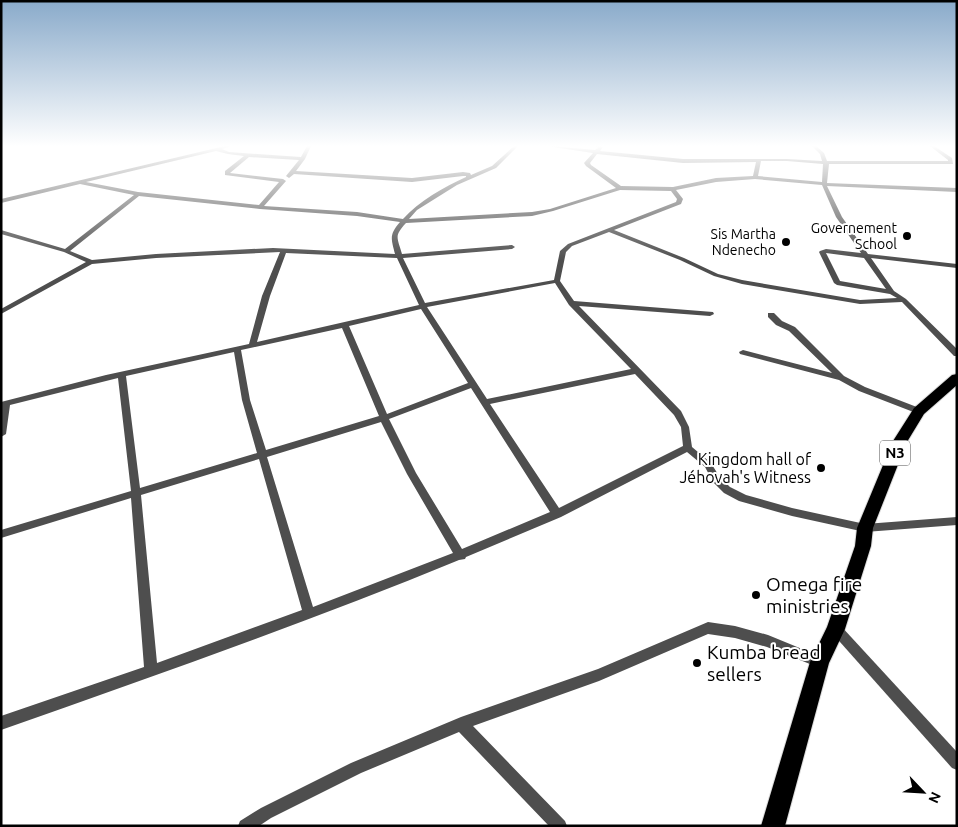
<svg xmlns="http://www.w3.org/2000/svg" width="958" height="827" font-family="Ubuntu,sans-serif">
<rect width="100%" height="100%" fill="#fff"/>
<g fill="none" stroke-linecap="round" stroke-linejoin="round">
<defs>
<polygon id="trunk" points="957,374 957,385 924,414 907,442 873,528 871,546 845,629 829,663 785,826 761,826 810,662 827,627 855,546 857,528 893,441 914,408 952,375"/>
</defs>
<use href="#trunk" stroke="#dbdbdb" stroke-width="2"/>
<g fill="#4e4e4e" fill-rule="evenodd">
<path d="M 225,146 L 231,146 L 222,149 L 229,152 L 301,157 L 307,146 L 311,146 L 305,159 L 296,171 L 412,178 L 463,172 L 470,173 L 471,175 L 492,166 L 514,146 L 518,146 L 496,168 L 457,185 L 417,210 L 409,219 L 532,212 L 550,209 L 616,188 L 586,166 L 584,163 L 593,153 L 553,147 L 551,146 L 595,150 L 598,148 L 596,146 L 603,147 L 600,151 L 683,159 L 787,159 L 822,161 L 820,154 L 812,146 L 816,146 L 824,153 L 827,161 L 948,161 L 948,160 L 930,146 L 934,146 L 952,158 L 953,164 L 829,164 L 827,183 L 957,188 L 957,192 L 827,186 L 842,217 L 868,254 L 957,264 L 957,268 L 871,258 L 894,291 L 906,299 L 957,349 L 957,356 L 954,356 L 902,302 L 860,304 L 742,284 L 714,276 L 680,260 L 609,232 L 572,246 L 566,252 L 560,281 L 574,301 L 713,312 L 714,314 L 710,316 L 579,306 L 681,411 L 689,427 L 692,447 L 711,463 L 719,476 L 730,487 L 746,495 L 792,508 L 865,524 L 957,517 L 957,525 L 865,532 L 792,516 L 739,501 L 724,493 L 713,482 L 705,467 L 687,452 L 561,517 L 466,557 L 465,559 L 459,560 C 308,622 155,676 1,730 L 1,716 L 144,667 L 131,498 L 1,538 L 1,530 L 131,491 L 118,378 L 10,405 L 6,434 L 1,437 L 1,402 L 106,375 L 249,344 L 262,296 L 280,252 L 156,258 L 92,264 L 1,314 L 1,309 L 86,262 L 64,252 L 1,234 L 1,230 L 65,249 L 134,195 L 80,184 L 1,203 L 1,199 ZM 216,151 L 228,154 L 244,156 L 225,171 L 225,175 L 279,182 L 259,205 L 138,192 L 86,182 ZM 597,154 L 683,163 L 756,162 L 753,176 L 716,178 L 673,187 L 621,186 L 591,165 L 590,163 ZM 249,157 L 299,160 L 286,176 L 289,178 L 294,174 L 412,182 L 463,176 L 466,176 L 466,177 C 444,187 419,201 403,219 L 357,212 L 264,206 L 286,181 L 283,179 L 230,173 ZM 761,161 L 787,161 L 823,164 L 822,182 L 758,176 ZM 755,179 L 822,185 L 836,217 L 861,253 L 826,249 L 820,251 L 819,252 L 834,283 L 837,285 L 890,294 L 897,298 L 860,300 L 742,280 L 718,274 L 684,258 L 614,230 L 681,204 L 683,199 L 676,190 L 716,182 ZM 620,190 L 671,191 L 677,199 L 676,202 L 568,244 L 560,251 L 554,280 L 425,303 L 403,258 L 512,249 L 515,247 L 512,245 L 402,254 C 397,237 394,236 406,223 L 532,216 L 553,211 ZM 139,196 L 260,209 L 357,216 L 400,222 C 389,235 391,238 395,254 L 273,248 L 156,254 L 92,260 L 70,251 ZM 286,253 L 397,258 L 419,305 L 257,342 L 270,296 ZM 826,253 L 864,258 L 886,289 L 840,281 ZM 555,283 L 569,305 L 631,369 L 487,399 L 427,307 ZM 421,309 L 468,383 L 387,414 L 349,326 ZM 342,328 L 379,416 L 266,450 L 250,400 L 241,350 ZM 234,352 L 242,400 L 257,453 L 140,488 L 126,376 ZM 635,374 L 674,415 L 681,427 L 683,446 L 559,508 L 490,404 ZM 471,388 L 550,512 L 462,549 L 416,473 L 389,419 ZM 381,422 L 407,474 L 453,553 L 313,607 L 267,457 ZM 259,459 L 302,610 L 157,663 L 141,495 Z"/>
<polygon points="768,313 774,313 782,321 795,327 844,376 865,387 922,409 923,411 922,413 916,413 859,391 839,380 740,354 739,352 743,350 832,373 789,331 776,325 768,317"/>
<polygon points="708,622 735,626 768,635 824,658 826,662 824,666 820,668 767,647 735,638 708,634 599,681 473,726 565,821 567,826 549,826 459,732 361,773 271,818 259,826 238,826 240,821 261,808 351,763 461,717 598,669"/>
<polygon points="836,623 840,625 957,752 957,770 952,768 832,633 830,629 832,625"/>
</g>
<use href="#trunk" fill="#000" fill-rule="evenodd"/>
</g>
<linearGradient id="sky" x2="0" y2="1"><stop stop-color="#89aaca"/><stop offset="0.56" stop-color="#fff"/><stop offset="1" stop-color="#fff" stop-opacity="0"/></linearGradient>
<rect width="958" height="261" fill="url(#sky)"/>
<g fill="#000" stroke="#fff" stroke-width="2">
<circle cx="907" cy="236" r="5"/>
<circle cx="786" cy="242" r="5"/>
<circle cx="821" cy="468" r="5"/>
<circle cx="756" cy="595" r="5"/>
<circle cx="697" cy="663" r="5"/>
</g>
<g text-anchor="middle" stroke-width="4" stroke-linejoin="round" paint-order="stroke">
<g font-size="14" fill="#000" stroke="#fff" text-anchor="end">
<text x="897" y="233">Governement<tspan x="897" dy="16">School</tspan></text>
<text x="776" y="239">Sis Martha<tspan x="776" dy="16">Ndenecho</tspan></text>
</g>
<rect fill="#fff" stroke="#4c4c4c" stroke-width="1" x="880" y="440.5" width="30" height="25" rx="4"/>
<g font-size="15" font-weight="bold" fill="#000">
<text x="895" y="458">N3</text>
</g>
<g font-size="16" fill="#000" stroke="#fff" text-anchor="end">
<text x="811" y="465">Kingdom hall of<tspan x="811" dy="18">Jéhovah's Witness</tspan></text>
</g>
<g font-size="19" fill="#000" stroke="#fff" text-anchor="start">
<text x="766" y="591">Omega fire<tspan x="766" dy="22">ministries</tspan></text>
<text x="707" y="659">Kumba bread<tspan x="707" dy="22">sellers</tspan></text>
</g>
</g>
<rect width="958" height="827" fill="none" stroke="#000000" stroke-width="5"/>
<g transform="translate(923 792) rotate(115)" stroke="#ffffff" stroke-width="4" paint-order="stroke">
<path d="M0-4L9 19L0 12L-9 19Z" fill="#000000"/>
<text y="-8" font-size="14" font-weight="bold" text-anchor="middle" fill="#000000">N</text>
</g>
</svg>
